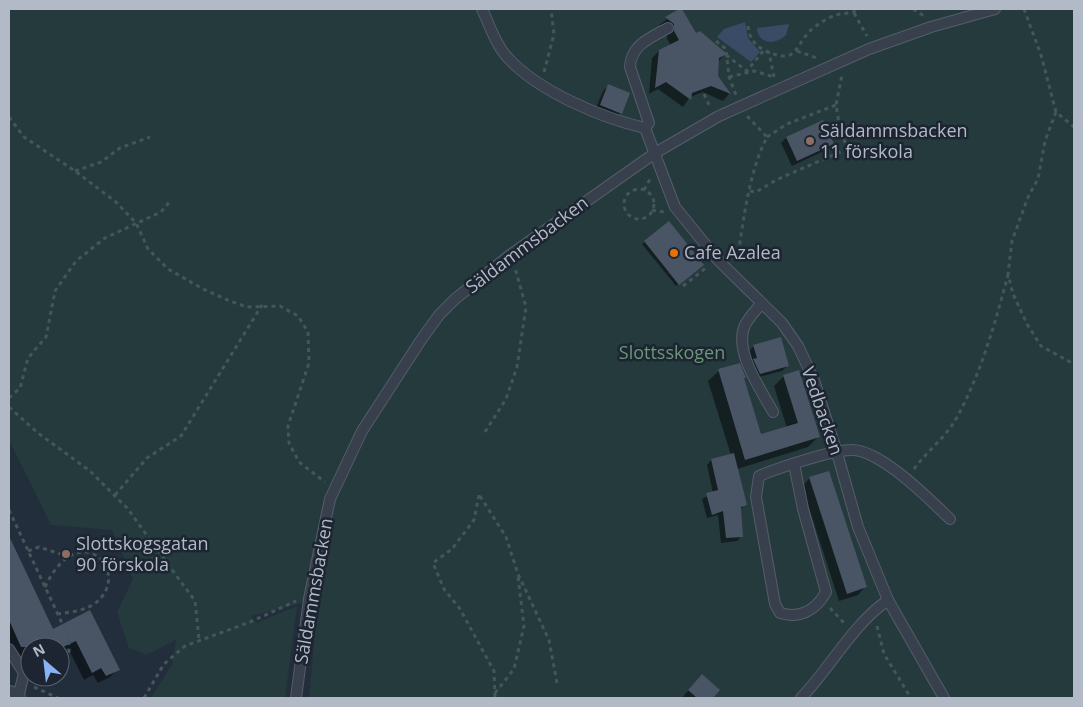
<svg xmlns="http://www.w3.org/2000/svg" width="1083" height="707" font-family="'Open Sans',sans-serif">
<rect width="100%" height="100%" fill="#232e3c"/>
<polygon fill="#253a3d" points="9,9 1074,9 1074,698 309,698 318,599 251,616 256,623 297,606 285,698 151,698 172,664 176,640 146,655 129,648 117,612 133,579 112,530 51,525 9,440"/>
<g fill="#394b65">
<polygon points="745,22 748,38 760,52 751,62 717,37 724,29"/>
<path d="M 789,24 L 786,35 C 776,45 758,45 757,28 Z"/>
</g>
<g fill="#0007">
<polygon points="681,9 695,34 725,54 718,62 716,77 729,94 723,101 703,92 690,97 683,107 658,89 649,94 652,58 659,51 671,46 667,39 667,32 659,25"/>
<polygon points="608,86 621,113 616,118 595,110 603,91"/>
<polygon points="822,121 833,144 828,149 792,166 781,143 786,138"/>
<polygon points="669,223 700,267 676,286 642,244"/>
<polygon points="754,346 787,366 782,371 755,378 749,351"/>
<polygon points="719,371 745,378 743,379 760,436 787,428 774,386 784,376 818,437 808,447 737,469 745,504 741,509 742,536 737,541 721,543 718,515 707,518 702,499 713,493 707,465 711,460 731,455 708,381"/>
<polygon points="810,478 865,587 858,595 839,601 802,486"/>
<polygon points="9,539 52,631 90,612 118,669 110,677 98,683 93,675 84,680 68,648 60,652 60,647 30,647 30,666 21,670 9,644"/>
<polygon points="697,680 718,690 711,698 682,698"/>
</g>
<g fill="#495565">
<polygon points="679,9 682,9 696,33 700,31 727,54 719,58 718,76 731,94 711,86 692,93 691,100 666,82 655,88 659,50 679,40 674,31 674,24 665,17"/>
<polygon points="608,84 630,93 622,114 600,105"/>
<polygon points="823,120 834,144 797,161 786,137"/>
<polygon points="669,221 704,265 679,285 644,241"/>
<polygon points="781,337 789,366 760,374 753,359 757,358 753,345"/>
<polygon points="740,363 746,378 744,378 761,434 798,423 783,375 799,370 820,437 745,460 718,369"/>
<polygon points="734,453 747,505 741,507 743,537 726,538 723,511 712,515 706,493 718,490 711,459"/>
<polygon points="829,471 867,587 847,594 809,477"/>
<polygon points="9,536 53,629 90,610 120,670 106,676 101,668 92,673 76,641 63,647 21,647 9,620"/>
<polygon points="702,674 720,690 713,698 697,698 688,690"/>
</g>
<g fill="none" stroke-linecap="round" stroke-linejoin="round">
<defs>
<g id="lane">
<path d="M 482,9 C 490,26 496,46 509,59 C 540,92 602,118 645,128 L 675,207 L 718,260 L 782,323 L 798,346 L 814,380 L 837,453 L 858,527 L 888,600 L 944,698"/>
<path d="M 645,128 L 649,123 L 630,67 C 631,45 650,38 668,28"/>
<path d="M 761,304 C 756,310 749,317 745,325 C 733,350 761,390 773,412"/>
<path d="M 794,464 L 803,509 L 826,592 C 816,610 800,619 780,613 L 775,604 L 756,497 L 759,476 C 778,468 832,450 851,450 C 880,449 929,499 950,519"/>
<polyline points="9,649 24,673 18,698"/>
<polyline points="296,698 309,599 330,499 362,431 421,340 439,315 455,299 510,255 655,153 719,116 869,49 931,27 995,9"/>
<path d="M 801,698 C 831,667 852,625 888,600"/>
</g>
<polyline id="street" points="9,696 15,698"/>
</defs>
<use href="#lane" stroke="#555d6a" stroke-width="12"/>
<use href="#street" stroke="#555d6a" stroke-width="22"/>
<g stroke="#43575a" stroke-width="3" stroke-dasharray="4 4" stroke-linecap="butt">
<polyline points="913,9 924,16"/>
<polyline points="1024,9 1041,55 1056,112 1074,127"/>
<polyline points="854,13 867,36"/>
<path d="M 748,26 C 749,37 754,45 764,50 C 801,68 793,42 816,26 C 821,22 830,17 836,15 C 844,12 852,15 858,9"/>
<polyline points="716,41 726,49 729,77 736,95"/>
<polyline points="797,51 817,58"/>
<polyline points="726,55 747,71 764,50 769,53 774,77"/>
<polyline points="544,72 554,34 551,9"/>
<polyline points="729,77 754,71 774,77"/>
<polyline points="704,94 710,107"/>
<polyline points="1056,112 1045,141 1038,179 1028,197 1012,241 1008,274 1013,294 1027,324 1041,346 1074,364"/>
<polyline points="9,117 24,137 75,171 116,202 136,223 148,249 168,269 203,289 230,301 247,307 280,306 298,316 308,332 309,363 288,426 289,443 299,462 325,482"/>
<polyline points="767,137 787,124 836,105"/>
<polyline points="75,171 101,162 120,148 150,137"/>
<circle cx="639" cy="204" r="15"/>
<polyline points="644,190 650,179"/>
<polyline points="750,191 756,192 778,179 845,150 846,145 840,129 836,105 842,75"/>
<polyline points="652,210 664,212"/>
<path d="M 737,260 C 744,220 748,174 767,137 L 747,116"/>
<polyline points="683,286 707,267"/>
<polyline points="9,398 20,388 28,358 46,337 55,291 76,261 105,238 161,212 171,200"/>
<polyline points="9,407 38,433 90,471 127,508 195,601 199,639"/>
<polyline points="485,432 506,399 517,367 526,307 515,268"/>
<path d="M 914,469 C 927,451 945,438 956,419 C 981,374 995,323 1008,275"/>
<polyline points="115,495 147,458 181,436 262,305"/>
<polyline points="479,495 474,520 452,549 433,563 444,589 460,609 494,671 495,698"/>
<polyline points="480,496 506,537 518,574 549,640 557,683"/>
<polyline points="9,510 69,638 69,654"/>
<polyline points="28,551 39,547 67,556"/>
<path d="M 45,587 C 80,513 135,575 94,604 C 84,611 70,612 58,614"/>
<polyline points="830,608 845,624"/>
<polyline points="877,626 884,654 911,698"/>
<polyline points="34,687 58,698"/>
<polyline points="495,693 514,669 524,626 518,577"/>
<polyline points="144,698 164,664 185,646 250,622 296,601"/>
</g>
<use href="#lane" stroke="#37404c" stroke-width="10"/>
<use href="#street" stroke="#37404c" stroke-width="20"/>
</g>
<g fill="#8d6e63" stroke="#1c2531" stroke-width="2">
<circle cx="810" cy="141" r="5"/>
<circle cx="66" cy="554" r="5"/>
</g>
<circle fill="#e8710a" stroke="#1c2531" stroke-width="2" cx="674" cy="253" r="5"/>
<g text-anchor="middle" stroke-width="5" stroke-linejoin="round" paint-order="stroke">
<g font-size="18" fill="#b3bac7" stroke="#1c2531" text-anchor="start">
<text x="820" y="137">Säldammsbacken<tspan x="820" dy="21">11 förskola</tspan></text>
<text x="684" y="259">Cafe Azalea</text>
<text x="76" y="550">Slottskogsgatan<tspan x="76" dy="21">90 förskola</tspan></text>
</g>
<g font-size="18" fill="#b3bac7" stroke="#1c2531">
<text transform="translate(527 245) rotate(-37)" y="6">Säldammsbacken</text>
<text transform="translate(822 411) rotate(71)" y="6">Vedbacken</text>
<text transform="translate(314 591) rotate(-80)" y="6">Säldammsbacken</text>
</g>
<g font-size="18" fill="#6a9875" stroke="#1c2531">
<text x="672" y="359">Slottsskogen</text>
</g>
</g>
<rect width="1083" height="707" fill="none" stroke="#b3bac7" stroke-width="20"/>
<g transform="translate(45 662) rotate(332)"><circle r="24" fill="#1c2531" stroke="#58616d"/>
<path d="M0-4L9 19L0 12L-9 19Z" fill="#89b2f6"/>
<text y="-8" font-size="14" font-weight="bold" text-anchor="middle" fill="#b3bac7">N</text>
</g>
</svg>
